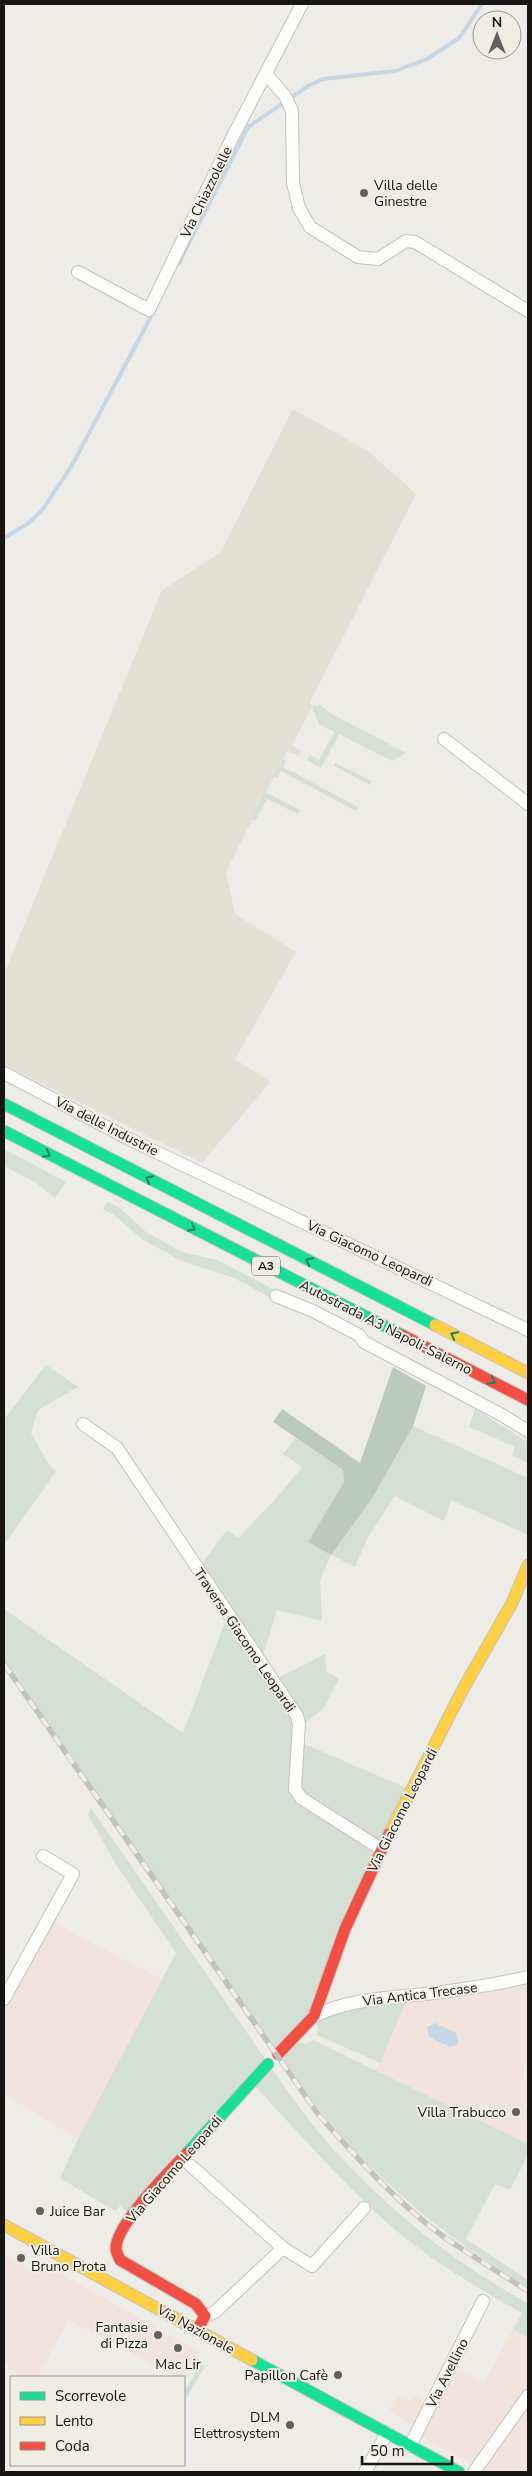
<svg xmlns="http://www.w3.org/2000/svg" width="532" height="2476" font-family="'Nunito Sans',sans-serif">
<rect width="100%" height="100%" fill="#edece6"/>
<g fill="#f2e4dd">
<polygon points="53,1922 163,1980 78,2139 4,2094 4,2007"/>
<polygon points="528,1982 528,2062 521,2079 528,2082 528,2144 377,2070 407,1999"/>
<polygon points="4,2255 32,2271 38,2261 199,2351 183,2377 176,2377 69,2320 37,2377 21,2377 4,2363"/>
<polygon points="513,2329 528,2338 528,2472 489,2472 419,2436 421,2431 389,2410 397,2396 410,2402 414,2395 429,2402 459,2371 484,2383"/>
</g>
<polygon fill="#e3e0d4" points="293,409 368,451 416,494 310,702 312,707 292,745 301,751 299,756 287,751 226,872 235,914 296,952 235,1059 270,1082 202,1163 4,1065 4,974 162,590 220,553"/>
<g fill="#d4e0d3">
<polygon points="320,705 330,713 406,753 392,761 339,734 321,768 307,760 310,755 319,760 334,732 319,724 312,707"/>
<polygon points="283,759 286,761 283,767 358,807 356,811 281,771 277,778 274,776"/>
<polygon points="335,763 372,781 370,785 334,766"/>
<polygon points="265,792 300,810 298,814 267,799 255,821 252,819"/>
<polygon points="4,1149 66,1182 55,1198 35,1182 4,1166"/>
<polygon points="107,1202 120,1208 146,1232 182,1252 217,1260 275,1290 273,1299 234,1278 181,1261 142,1239 114,1215 103,1209"/>
<polygon points="46,1365 78,1387 38,1410 31,1433 49,1465 56,1471 4,1545 4,1419"/>
<polygon points="475,1409 528,1442 528,1463 512,1456 515,1447 469,1427"/>
<polygon points="413,1426 528,1478 528,1535 451,1500 444,1521 395,1496 368,1537 355,1567 331,1555 320,1580 322,1621 277,1610 262,1658 200,1566 227,1530 238,1538 273,1502 302,1467 283,1454 296,1438 343,1470 344,1482 308,1542 331,1555 373,1497"/>
<polygon points="4,1609 183,1733 225,1622 270,1688 293,1715 296,1725 288,1789 291,1796 376,1850 310,2014 275,2051 4,1660"/>
<polygon points="325,1654 326,1671 339,1679 323,1709 303,1724 276,1679"/>
<polygon points="302,1743 409,1789 381,1842 304,1796 298,1781"/>
<polygon points="91,1808 266,2060 129,2213 120,2206 115,2211 60,2178 78,2139 176,1953 115,1863 88,1814"/>
<polygon points="407,1999 380,2063 317,2035 318,2026 315,2022 335,2011"/>
<path d="M 313,2040 L 528,2144 L 528,2155 L 510,2190 L 495,2184 L 466,2239 L 528,2280 L 528,2287 C 422,2223 351,2158 279,2057 L 296,2042 L 306,2044 Z"/>
<path d="M 271,2068 C 291,2096 311,2124 334,2150 C 391,2212 454,2263 528,2303 L 528,2338 L 513,2329 L 522,2313 C 474,2286 425,2257 384,2220 C 338,2178 297,2131 255,2086 Z"/>
<polygon points="201,2364 205,2366 184,2402 184,2392"/>
</g>
<polygon fill="#bbcbbb" points="393,1367 426,1386 413,1426 373,1497 331,1555 308,1542 344,1482 343,1470 273,1422 282,1409 360,1463"/>
<polygon fill="#c5d6e7" points="435,2023 456,2033 458,2040 457,2045 450,2047 429,2037 427,2027"/>
<g fill="none" stroke-linecap="round" stroke-linejoin="round">
<g stroke="#c5d6e7" stroke-width="4">
<polyline points="179,263 248,127 310,85 323,79 395,71 427,59 459,38 482,4"/>
<polyline points="4,538 29,523 43,509 71,467 154,311"/>
</g>
<defs>
<g id="street">
<polyline points="266,74 285,96 292,111 293,183 299,208 310,227 358,257 378,259 406,241 415,242 528,311"/>
<polyline points="78,272 149,310 232,138 302,4"/>
<polyline points="444,739 528,804"/>
<polyline points="4,1073 127,1138 528,1330"/>
<polyline points="276,1296 313,1311 359,1335 364,1342 502,1415 528,1431"/>
<polyline points="83,1424 117,1448 297,1716 299,1724 295,1789 301,1798 381,1849"/>
<polyline points="4,1999 73,1874 43,1856"/>
<path d="M 314,2016 C 351,1998 393,1998 434,1993 C 466,1989 497,1984 528,1977"/>
<polyline points="190,2165 283,2248 312,2266 364,2208"/>
<polyline points="205,2316 215,2312 283,2248"/>
<polyline points="410,2446 483,2301"/>
<polyline points="365,2472 387,2433"/>
<polyline points="474,2472 528,2396"/>
</g>
<g id="fast">
<polyline points="4,1104 435,1325"/>
<polyline points="4,1131 402,1335"/>
<polyline points="187,2153 268,2064"/>
<polyline points="252,2360 459,2472"/>
</g>
<g id="slow">
<polyline points="435,1325 528,1373"/>
<polyline points="389,1834 463,1689 512,1603 528,1565"/>
<polyline points="4,2225 252,2360"/>
</g>
<g id="jam">
<polyline points="402,1335 528,1400"/>
<polyline points="278,2054 314,2016 345,1929 389,1834"/>
<path d="M 187,2153 C 170,2171 115,2225 116,2249 C 116,2252 119,2257 120,2260 L 196,2304 L 205,2316 L 197,2330"/>
</g>
</defs>
<use href="#street" stroke="#c4c3bf" stroke-width="14"/>
<use href="#fast" stroke="#c4c3bf" stroke-width="13"/>
<use href="#slow" stroke="#c4c3bf" stroke-width="13"/>
<use href="#jam" stroke="#c4c3bf" stroke-width="13"/>
<use href="#street" stroke="#fcfcfb" stroke-width="12"/>
<use href="#fast" stroke="#16e098" stroke-width="11"/>
<use href="#slow" stroke="#ffcf43" stroke-width="11"/>
<use href="#jam" stroke="#f24e42" stroke-width="11"/>
<defs>
<path id="rail" d="M 4,1664 L 318,2114 C 357,2158 397,2203 444,2237 C 472,2256 500,2273 528,2291"/>
</defs>
<use href="#rail" stroke="#c2c2c1" stroke-width="5.5"/>
<use href="#rail" stroke="#f0ede3" stroke-width="4" stroke-dasharray="11" stroke-linecap="butt"/>
</g>
<defs><path id="oneway-chevron" d="M-2-3.5L2.5 0L-2 3.5" fill="none" stroke-width="1.6" stroke-linecap="round" stroke-linejoin="round" transform="scale(1.25)"/></defs>
<g stroke="#16855c">
<use href="#oneway-chevron" transform="translate(47 1154) rotate(27)"/>
<use href="#oneway-chevron" transform="translate(149 1179) rotate(-153)"/>
<use href="#oneway-chevron" transform="translate(192 1228) rotate(27)"/>
<use href="#oneway-chevron" transform="translate(309 1261) rotate(-153)"/>
<use href="#oneway-chevron" transform="translate(454 1335) rotate(-153)"/>
<use href="#oneway-chevron" transform="translate(492 1381) rotate(27)"/>
</g>
<g fill="#62615d" stroke="#f0ede3" stroke-width="2">
<circle cx="364" cy="193" r="5"/>
<circle cx="516" cy="2112" r="5"/>
<circle cx="40" cy="2211" r="5"/>
<circle cx="21" cy="2258" r="5"/>
<circle cx="158" cy="2335" r="5"/>
<circle cx="178" cy="2348" r="5"/>
<circle cx="338" cy="2375" r="5"/>
<circle cx="290" cy="2425" r="5"/>
</g>
<g text-anchor="middle" stroke-width="4" stroke-linejoin="round" paint-order="stroke">
<rect fill="#f0ede3" stroke="#585651" stroke-width="1" x="252" y="1256.5" width="28" height="19" rx="4"/>
<g font-size="12" font-weight="bold" fill="#171613">
<text x="266" y="1270">A3</text>
</g>
<g font-size="14" fill="#171613" stroke="#f0ede3" text-anchor="end">
<text x="374" y="190" text-anchor="start">Villa delle<tspan x="374" dy="16">Ginestre</tspan></text>
<text x="506" y="2117">Villa Trabucco</text>
<text x="50" y="2216" text-anchor="start">Juice Bar</text>
<text x="31" y="2255" text-anchor="start">Villa<tspan x="31" dy="16">Bruno Prota</tspan></text>
<text x="148" y="2332">Fantasie<tspan x="148" dy="16">di Pizza</tspan></text>
<text x="178" y="2369" text-anchor="middle">Mac Lir</text>
<text x="328" y="2380">Papillon Cafè</text>
<text x="280" y="2422">DLM<tspan x="280" dy="16">Elettrosystem</tspan></text>
</g>
<g font-size="14" fill="#171613" stroke="#f0ede3">
<text transform="translate(206 192) rotate(-64)" y="5">Via Chiazzolelle</text>
<text transform="translate(107 1126) rotate(27)" y="5">Via delle Industrie</text>
<text transform="translate(370 1253) rotate(25)" y="5">Via Giacomo Leopardi</text>
<text transform="translate(386 1327) rotate(27)" y="5">Autostrada A3 Napoli-Salerno</text>
<text transform="translate(245 1640) rotate(56)" y="5">Traversa Giacomo Leopardi</text>
<text transform="translate(402 1810) rotate(-63)" y="5">Via Giacomo Leopardi</text>
<text transform="translate(420 1994) rotate(-7)" y="5">Via Antica Trecase</text>
<text transform="translate(174 2169) rotate(-49)" y="5">Via Giacomo Leopardi</text>
<text transform="translate(196 2329) rotate(29)" y="5">Via Nazionale</text>
<text transform="translate(447 2373) rotate(-63)" y="5">Via Avellino</text>
</g>
</g>
<rect width="532" height="2476" fill="none" stroke="#171613" stroke-width="10"/>
<rect x="10" y="2376" width="175" height="90" fill="#f0ede3" stroke="#999790"/>
<rect x="20" y="2392" width="25" height="8" fill="#16e098" stroke="#999790"/>
<text x="55" y="2401" font-size="15" fill="#171613">Scorrevole</text>
<rect x="20" y="2417" width="25" height="8" fill="#ffcf43" stroke="#999790"/>
<text x="55" y="2426" font-size="15" fill="#171613">Lento</text>
<rect x="20" y="2442" width="25" height="8" fill="#f24e42" stroke="#999790"/>
<text x="55" y="2451" font-size="15" fill="#171613">Coda</text>
<g transform="translate(497 35)"><circle r="24" fill="#f0ede3" stroke="#999790"/>
<path d="M0-4L9 19L0 12L-9 19Z" fill="#62615d"/>
<text y="-8" font-size="14" font-weight="bold" text-anchor="middle" fill="#171613">N</text>
</g>
<path d="M362 2456v8h90v-8" fill="none" stroke="#171613" stroke-width="2.5"/>
<text x="370" y="2456" font-size="15" fill="#171613" stroke="#f0ede3" stroke-width="4" paint-order="stroke">50 m</text>
</svg>
